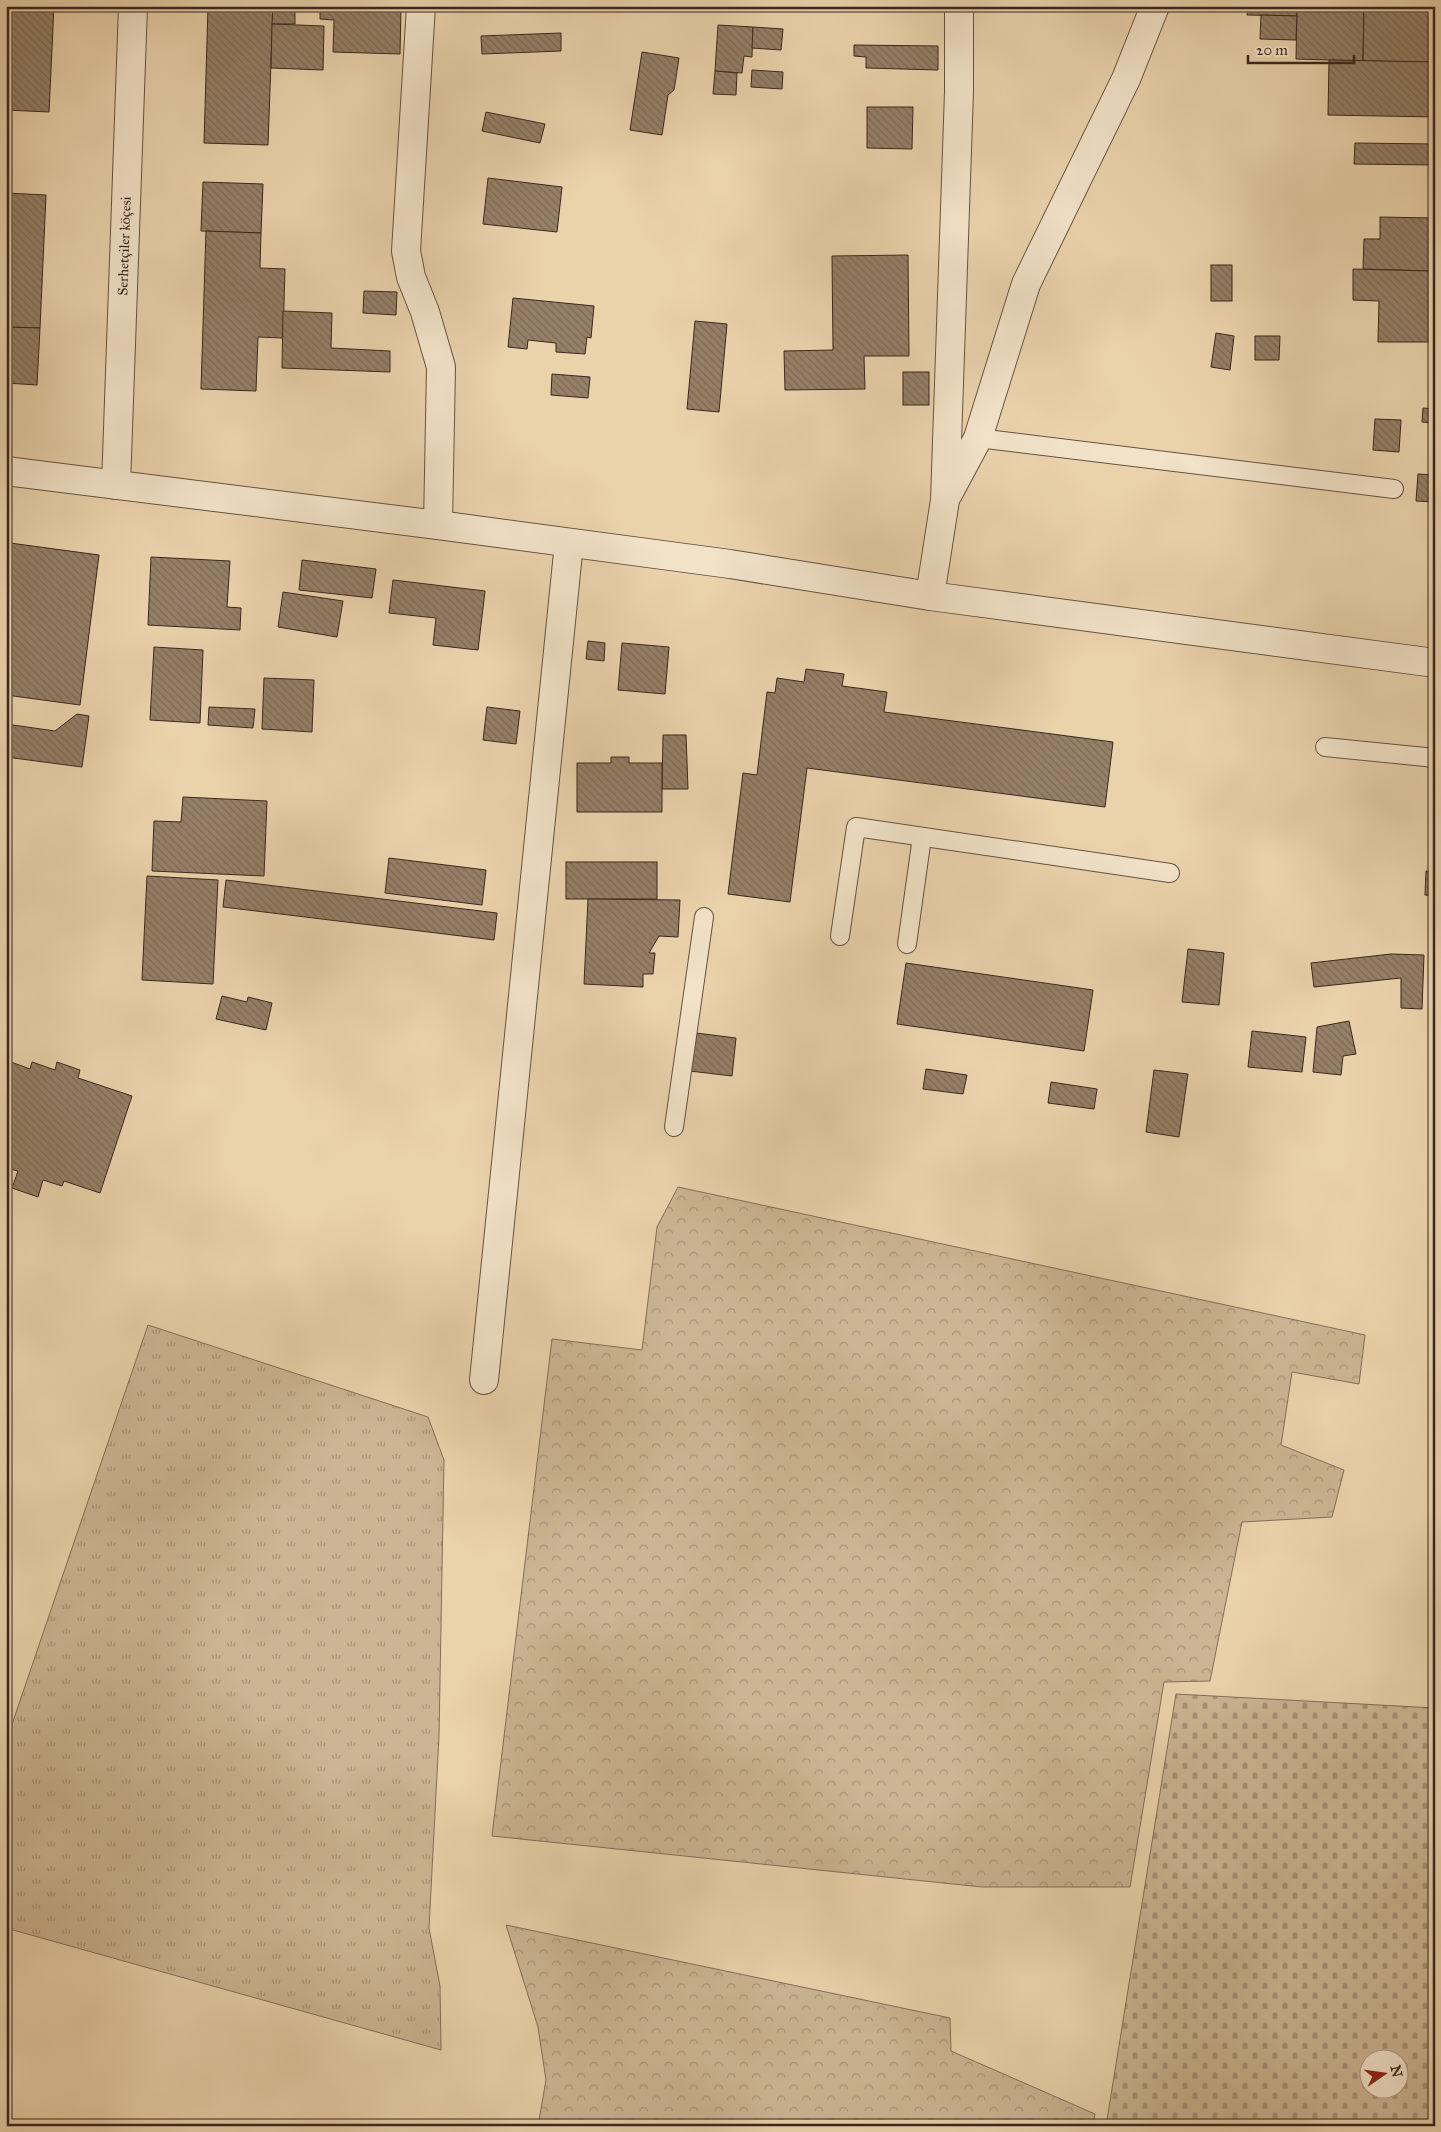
<svg xmlns="http://www.w3.org/2000/svg" width="1441" height="2132" font-family="'IM FELL Great Primer',serif">
<defs>
<pattern id="grass-tufts" width="24" height="20" patternUnits="userSpaceOnUse" patternTransform="scale(1.25)"><rect width="24" height="20" fill="#ccb593"/><path d="M3 7l-1-3M5 7V3M7 7l1-3M15 17l-1-3M17 17v-4M19 17l1-3" fill="none" stroke="#a79378"/></pattern>
<pattern id="forest-crowns" width="20" height="18" patternUnits="userSpaceOnUse" patternTransform="scale(1.25)"><rect width="20" height="18" fill="#ccb593"/><path d="M2 6a3 3 0 1 1 6 0M12 15a3 3 0 1 1 6 0" fill="none" stroke="#a79378"/></pattern>
<pattern id="cemetery-stones" width="16" height="16" patternUnits="userSpaceOnUse" patternTransform="scale(1.25)"><rect width="16" height="16" fill="#ccb593"/><path d="M2 7V4a2 2 0 0 1 4 0v3zM10 15v-3a2 2 0 0 1 4 0v3z" fill="#a79378"/></pattern>
<pattern id="building-back-hatch" width="6" height="6" patternUnits="userSpaceOnUse" patternTransform="scale(1.25)"><rect width="6" height="6" fill="#968068"/><path d="M-1 5l2 2M0 0l6 6M5-1l2 2" fill="none" stroke="#7b6955"/></pattern>
</defs>
<rect width="100%" height="100%" fill="#ead2ab"/>
<filter id="stains"><feTurbulence type="fractalNoise" baseFrequency=".004" numOctaves="4"/><feColorMatrix values="0 0 0 0 .2 0 0 0 0 .09 0 0 0 0 .02 0 0 0 .5 -.17"/></filter>
<radialGradient id="worn" r=".72"><stop offset=".6" stop-color="#630" stop-opacity="0"/><stop offset="1" stop-color="#630" stop-opacity=".3"/></radialGradient>
<polygon fill="url(#grass-tufts)" stroke="#836e5a" points="148,1325 428,1417 444,1460 439,1736 429,1928 440,1986 441,2050 6,1928 6,1742"/>
<g fill="url(#forest-crowns)" stroke="#836e5a">
<polygon points="678,1187 1365,1335 1359,1384 1292,1372 1281,1445 1344,1470 1332,1517 1242,1522 1210,1681 1164,1682 1130,1887 982,1887 492,1836 552,1339 642,1350 657,1227"/>
<polygon points="506,1925 950,2018 951,2051 1095,2114 1093,2126 538,2126 546,2080 538,2027"/>
</g>
<path fill="url(#cemetery-stones)" stroke="#836e5a" fill-rule="evenodd" d="M 1176,1694 L 1435,1708 L 1435,2126 L 1106,2126 ZM 1368,2060 L 1398,2060 L 1398,2090 L 1368,2090 Z"/>
<g fill="url(#building-back-hatch)" stroke="#3a2720">
<polygon points="6,6 54,6 49,112 6,110"/>
<polygon points="208,6 273,6 268,145 204,143"/>
<polygon points="273,6 295,6 295,24 272,24"/>
<polygon points="320,6 401,6 400,54 333,52 334,20 320,19"/>
<polygon points="1248,6 1297,6 1297,16 1247,15"/>
<polygon points="1297,6 1364,6 1363,61 1296,59"/>
<polygon points="1364,6 1435,6 1435,62 1363,61"/>
<polygon points="1261,15 1297,16 1296,40 1260,39"/>
<polygon points="272,24 324,26 323,70 271,68"/>
<polygon points="718,25 753,27 752,57 744,56 742,73 715,71"/>
<polygon points="753,27 783,29 781,50 752,48"/>
<polygon points="561,33 561,51 482,54 481,36"/>
<polygon points="854,45 938,46 938,70 866,68 866,57 854,56"/>
<polygon points="642,52 679,58 674,90 668,95 662,135 630,130"/>
<polygon points="1329,60 1435,62 1435,117 1328,115"/>
<polygon points="752,70 783,72 782,89 751,87"/>
<polygon points="715,71 737,73 736,95 713,94"/>
<polygon points="867,107 913,107 912,149 867,148"/>
<polygon points="486,112 545,124 540,143 482,131"/>
<polygon points="1355,143 1435,144 1435,165 1354,164"/>
<polygon points="488,178 562,187 557,232 483,224"/>
<polygon points="203,182 263,184 261,233 201,231"/>
<polygon points="6,193 46,195 40,328 6,327"/>
<polygon points="1380,217 1433,218 1431,271 1363,269 1364,239 1380,239"/>
<polygon points="206,231 261,233 260,268 285,269 283,338 258,337 256,391 201,389"/>
<polygon points="908,255 909,356 864,356 865,389 785,390 784,351 833,350 832,256"/>
<rect x="1211" y="265" width="21" height="36"/>
<polygon points="1353,269 1431,271 1431,283 1435,283 1435,342 1378,342 1379,301 1353,300"/>
<polygon points="364,291 397,292 396,315 363,313"/>
<polygon points="513,298 594,306 591,338 587,337 585,354 556,352 556,343 528,340 527,349 508,347"/>
<polygon points="283,311 332,313 331,348 390,351 390,372 282,368"/>
<polygon points="695,321 727,324 719,412 687,409"/>
<polygon points="6,327 40,328 37,385 6,383"/>
<polygon points="1216,333 1234,336 1230,370 1211,367"/>
<polygon points="1255,336 1280,336 1279,360 1255,360"/>
<rect x="903" y="372" width="26" height="33"/>
<polygon points="552,374 590,377 588,398 551,395"/>
<polygon points="1423,408 1435,409 1435,423 1422,422"/>
<polygon points="1375,419 1401,420 1399,452 1373,450"/>
<polygon points="1418,474 1435,475 1435,502 1416,501"/>
<polygon points="10,543 99,555 80,705 6,695 6,570"/>
<polygon points="151,557 230,561 227,607 241,608 240,630 148,625"/>
<polygon points="302,560 376,569 372,598 299,590"/>
<polygon points="393,580 485,591 478,650 433,645 436,618 389,613"/>
<polygon points="283,592 343,601 337,637 278,627"/>
<polygon points="588,641 605,643 604,661 586,659"/>
<polygon points="622,643 669,647 665,694 618,690"/>
<polygon points="154,647 203,650 200,723 150,720"/>
<polygon points="806,669 844,674 842,686 887,692 884,712 1113,742 1105,807 807,768 790,902 728,894 743,773 757,775 767,692 775,693 777,678 804,682"/>
<polygon points="264,678 314,680 312,732 262,729"/>
<polygon points="209,707 255,709 253,728 208,725"/>
<polygon points="487,707 520,711 516,744 483,740"/>
<polygon points="77,714 89,716 82,767 6,757 6,724 55,731"/>
<polygon points="663,735 686,735 688,789 662,789"/>
<polygon points="611,757 629,757 629,763 662,763 662,812 577,812 577,763 611,763"/>
<polygon points="183,797 267,801 264,876 152,871 154,821 181,822"/>
<polygon points="389,858 486,870 482,905 385,893"/>
<polygon points="1435,859 1435,896 1425,895 1426,871 1434,872"/>
<rect x="566" y="862" width="91" height="37"/>
<polygon points="147,876 218,880 213,984 142,980"/>
<polygon points="226,880 497,913 494,940 223,907"/>
<polygon points="588,899 680,900 678,937 659,936 649,953 655,953 653,974 643,974 643,987 584,984"/>
<polygon points="1188,949 1224,953 1219,1005 1182,1002"/>
<polygon points="1391,954 1424,955 1422,1009 1401,1008 1401,978 1314,987 1311,963"/>
<polygon points="906,963 1093,990 1084,1051 897,1024"/>
<polygon points="222,996 247,1002 248,997 272,1003 266,1030 216,1019"/>
<polygon points="1349,1021 1356,1054 1343,1056 1341,1075 1313,1072 1317,1027"/>
<polygon points="1252,1031 1306,1037 1302,1072 1248,1067"/>
<polygon points="696,1033 736,1038 732,1076 690,1071"/>
<polygon points="11,1062 30,1069 32,1062 55,1070 57,1062 80,1070 78,1078 132,1096 100,1193 64,1181 62,1186 43,1180 38,1197 12,1188 18,1171 6,1168 6,1071 8,1071"/>
<polygon points="926,1069 967,1075 963,1094 923,1089"/>
<polygon points="1154,1070 1188,1074 1179,1137 1146,1132"/>
<polygon points="1051,1082 1097,1089 1094,1109 1048,1103"/>
</g>
<g fill="none" stroke-linecap="round" stroke-linejoin="round">
<defs>
<g id="service">
<polyline points="978,438 1394,489"/>
<polyline points="1325,747 1435,758"/>
<polyline points="840,936 856,827 1170,873"/>
<polyline points="907,944 922,837"/>
<polyline points="674,1127 704,917"/>
</g>
<g id="minor">
<polyline points="421,6 406,251 411,277 425,312 441,367 438,525"/>
<polyline points="116,485 133,6"/>
<polyline points="948,494 978,438 1026,284 1126,79 1155,6"/>
<polyline points="930,596 945,500 959,92 959,6"/>
<polyline points="484,1380 569,543"/>
</g>
<polyline id="tertiary" points="6,471 438,525 730,564 930,596 1435,663"/>
</defs>
<use href="#service" stroke="#665243" stroke-width="20"/>
<use href="#minor" stroke="#665243" stroke-width="30"/>
<use href="#tertiary" stroke="#665243" stroke-width="30"/>
<use href="#service" stroke="#f1e2c8" stroke-width="18"/>
<use href="#minor" stroke="#f1e2c8" stroke-width="28"/>
<use href="#tertiary" stroke="#f1e2c8" stroke-width="28"/>
</g>
<g text-anchor="middle" stroke-width="4" stroke-linejoin="round" paint-order="stroke">
<g font-size="14" fill="#3a2720" stroke="#f1e2c8">
<text transform="translate(124 246) rotate(-88)" y="5">Serhetçiler köçesi</text>
</g>
</g>
<rect width="1441" height="2132" fill="none" stroke="#ead2ab" stroke-width="25"/>
<rect x="8" y="8" width="1426" height="2117" fill="none" stroke="#3a2720" stroke-width="2.5"/>
<rect x="12" y="12" width="1416" height="2107" fill="none" stroke="#3a2720"/>
<g transform="translate(1384 2074) rotate(77)"><circle r="24" fill="#f1e2c8" stroke="#a89785"/>
<path d="M0-4L9 19L0 12L-9 19Z" fill="#8f2418"/>
<text y="-8" font-size="14" font-weight="bold" text-anchor="middle" fill="#3a2720">N</text>
</g>
<path d="M1248 55v8h106v-8" fill="none" stroke="#3a2720" stroke-width="2.5"/>
<text x="1256" y="55" font-size="15" fill="#3a2720" stroke="#f1e2c8" stroke-width="4" paint-order="stroke">20 m</text>
<rect width="100%" height="100%" filter="url(#stains)"/>
<rect width="100%" height="100%" fill="url(#worn)"/>
</svg>
